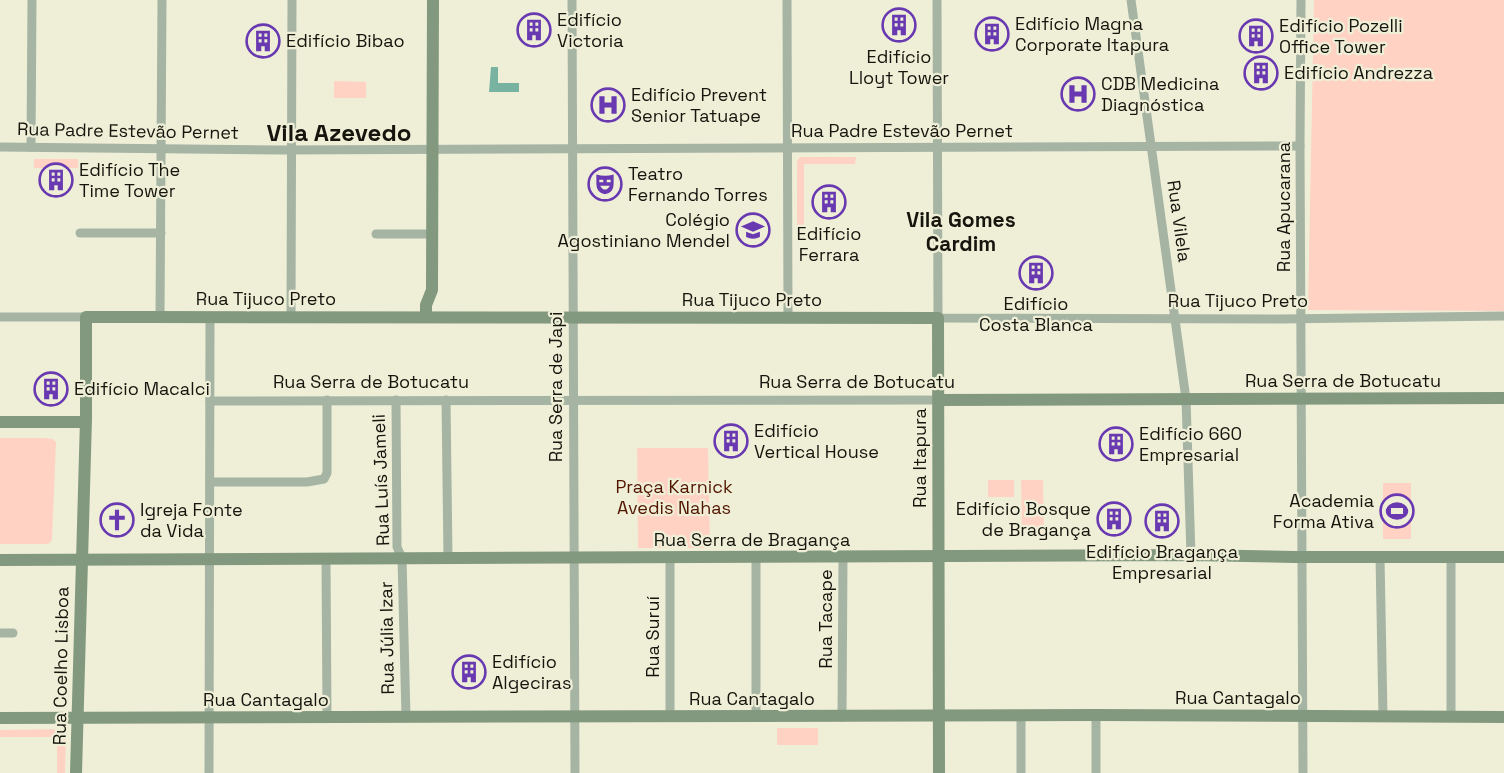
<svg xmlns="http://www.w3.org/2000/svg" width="1504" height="773" font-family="'Space Grotesk',sans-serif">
<rect width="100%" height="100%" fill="#efefd8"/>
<g fill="#ffd2c4">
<polygon points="1314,0 1504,0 1504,311 1308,310"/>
<polygon points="334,81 366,82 366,98 334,98"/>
<polygon points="800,157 856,157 855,164 804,164 804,240 797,240 797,161"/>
<polygon points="34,159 78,159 78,168 65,168 65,166 48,166 47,168 34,168"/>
<polygon points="0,438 44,438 53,439 56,442 52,539 50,543 47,544 0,544"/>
<polygon points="637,448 708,448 710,548 638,548"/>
<rect x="988" y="480" width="26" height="17"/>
<polygon points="1021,480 1043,480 1044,533 1022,533"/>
<rect x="1383" y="483" width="28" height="56"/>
<rect x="777" y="728" width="41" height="17"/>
<polygon points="66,729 65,773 57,773 57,737 0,737 0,730"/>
</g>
<polygon fill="#78b3a2" points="491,67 498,67 498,83 519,83 519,92 489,92"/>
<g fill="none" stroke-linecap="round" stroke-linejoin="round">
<g stroke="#a6b4a3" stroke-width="9">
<polyline points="572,0 575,773"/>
<polyline points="787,0 788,318"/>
<polyline points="937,0 938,318 1281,319 1504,316"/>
<polyline points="1131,0 1186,399 1191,555"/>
<polyline points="1301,0 1300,146 1303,773"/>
<polyline points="0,147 281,150 1300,146"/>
<polyline points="31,147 32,0"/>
<polyline points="80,233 161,233"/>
<polyline points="376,234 432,234"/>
<polyline points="0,317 86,317"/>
<polyline points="160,317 162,0"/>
<polyline points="291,317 292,0"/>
<polyline points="396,400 397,547 402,558 406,717"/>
<polyline points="446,400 448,558"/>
<polyline points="210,401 939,400"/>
<polyline points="210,482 307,482 324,479 327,473 327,400"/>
<polyline points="1380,557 1383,716"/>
<polyline points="326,559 327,718"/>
<polyline points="0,633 13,633"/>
<polyline points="1021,716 1021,773"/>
<polyline points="1451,716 1451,557"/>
<polyline points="670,717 670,558"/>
<polyline points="756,717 756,558"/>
<polyline points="842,717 843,557"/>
<polyline points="209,773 210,317"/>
<polyline points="1096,773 1096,715"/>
</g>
<g stroke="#83997f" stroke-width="12">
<polyline points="426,317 426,305 432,290 433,0"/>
<polyline points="939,400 1504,398"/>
<polyline points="0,422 85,422"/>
<polyline points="0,560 1191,555 1294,557 1504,557"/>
<polyline points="0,718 1096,715 1504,717"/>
<polyline points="76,773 86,419 86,317 150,317 938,318 939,773"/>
</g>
</g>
<defs>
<symbol id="building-ring" viewBox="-11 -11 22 22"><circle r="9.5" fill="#efefd8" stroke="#6839b0" stroke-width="1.5"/><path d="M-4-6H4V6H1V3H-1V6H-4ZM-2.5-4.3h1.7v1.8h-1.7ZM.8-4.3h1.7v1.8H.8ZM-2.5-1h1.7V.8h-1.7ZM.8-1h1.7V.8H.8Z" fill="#6839b0"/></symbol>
<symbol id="hospital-ring" viewBox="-11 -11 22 22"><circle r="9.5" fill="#efefd8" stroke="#6839b0" stroke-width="1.5"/><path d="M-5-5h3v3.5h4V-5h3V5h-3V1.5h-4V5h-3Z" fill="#6839b0"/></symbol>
<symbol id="theatre-ring" viewBox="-11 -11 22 22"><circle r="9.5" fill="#efefd8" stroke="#6839b0" stroke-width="1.5"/><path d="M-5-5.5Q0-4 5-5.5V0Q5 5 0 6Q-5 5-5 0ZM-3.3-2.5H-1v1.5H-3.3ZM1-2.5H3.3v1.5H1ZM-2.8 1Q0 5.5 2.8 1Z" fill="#6839b0"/></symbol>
<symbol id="school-ring" viewBox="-11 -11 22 22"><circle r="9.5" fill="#efefd8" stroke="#6839b0" stroke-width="1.5"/><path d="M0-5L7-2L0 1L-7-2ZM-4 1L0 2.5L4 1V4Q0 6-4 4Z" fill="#6839b0"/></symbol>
<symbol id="stadium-ring" viewBox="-11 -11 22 22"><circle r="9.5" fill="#efefd8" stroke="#6839b0" stroke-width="1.5"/><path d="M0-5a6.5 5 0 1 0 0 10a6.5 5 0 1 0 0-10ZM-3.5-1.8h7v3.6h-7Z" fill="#6839b0"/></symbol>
<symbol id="church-ring" viewBox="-11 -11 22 22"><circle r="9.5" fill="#efefd8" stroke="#6839b0" stroke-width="1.5"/><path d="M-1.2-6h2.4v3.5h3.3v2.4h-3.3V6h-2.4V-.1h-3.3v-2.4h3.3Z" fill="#6839b0"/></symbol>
</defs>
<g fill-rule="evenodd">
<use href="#building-ring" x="880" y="6" width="38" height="38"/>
<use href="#building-ring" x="515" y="11" width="38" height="38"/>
<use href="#building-ring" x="973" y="15" width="38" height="38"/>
<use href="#building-ring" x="1237" y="17" width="38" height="38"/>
<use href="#building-ring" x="244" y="22" width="38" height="38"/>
<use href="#building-ring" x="1242" y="54" width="38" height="38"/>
<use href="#hospital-ring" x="1059" y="75" width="38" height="38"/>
<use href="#hospital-ring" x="589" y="86" width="38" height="38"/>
<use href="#building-ring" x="37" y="161" width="38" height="38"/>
<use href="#theatre-ring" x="586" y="165" width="38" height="38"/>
<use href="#building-ring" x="810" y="183" width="38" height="38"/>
<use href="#school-ring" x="734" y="211" width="38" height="38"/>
<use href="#building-ring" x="1017" y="254" width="38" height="38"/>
<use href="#building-ring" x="32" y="370" width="38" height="38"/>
<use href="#building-ring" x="712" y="422" width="38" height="38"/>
<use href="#building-ring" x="1097" y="425" width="38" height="38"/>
<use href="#stadium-ring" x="1378" y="492" width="38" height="38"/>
<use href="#building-ring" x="1095" y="500" width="38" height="38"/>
<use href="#church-ring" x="98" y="501" width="38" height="38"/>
<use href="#building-ring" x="1143" y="502" width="38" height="38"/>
<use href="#building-ring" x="450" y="653" width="38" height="38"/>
</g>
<g text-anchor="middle" stroke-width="4.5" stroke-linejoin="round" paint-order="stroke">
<g font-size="18" fill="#15150d" stroke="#efefd8" text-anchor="start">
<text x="557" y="26">Edifício<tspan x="557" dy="21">Victoria</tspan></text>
<text x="1015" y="30">Edifício Magna<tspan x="1015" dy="21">Corporate Itapura</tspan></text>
<text x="1279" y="32">Edifício Pozelli<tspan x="1279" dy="21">Office Tower</tspan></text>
<text x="286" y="47">Edifício Bibao</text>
<text x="899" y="63" text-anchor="middle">Edifício<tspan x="899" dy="21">Lloyt Tower</tspan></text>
<text x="1284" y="79">Edifício Andrezza</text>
<text x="1101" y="90">CDB Medicina<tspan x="1101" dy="21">Diagnóstica</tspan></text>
<text x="631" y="101">Edifício Prevent<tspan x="631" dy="21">Senior Tatuape</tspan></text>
<text x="79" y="176">Edifício The<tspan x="79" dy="21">Time Tower</tspan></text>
<text x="628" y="180">Teatro<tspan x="628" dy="21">Fernando Torres</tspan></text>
<text x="730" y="226" text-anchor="end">Colégio<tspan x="730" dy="21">Agostiniano Mendel</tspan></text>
<text x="829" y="240" text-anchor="middle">Edifício<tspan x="829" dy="21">Ferrara</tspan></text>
<text x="1036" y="310" text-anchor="middle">Edifício<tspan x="1036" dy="21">Costa Blanca</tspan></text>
<text x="74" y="395">Edifício Macalci</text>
<text x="754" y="437">Edifício<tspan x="754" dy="21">Vertical House</tspan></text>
<text x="1139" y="440">Edifício 660<tspan x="1139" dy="21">Empresarial</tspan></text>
<text x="1374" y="507" text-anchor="end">Academia<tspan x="1374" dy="21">Forma Ativa</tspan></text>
<text x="1091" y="515" text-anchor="end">Edifício Bosque<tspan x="1091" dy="21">de Bragança</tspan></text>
<text x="140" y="516">Igreja Fonte<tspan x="140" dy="21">da Vida</tspan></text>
<text x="1162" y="558" text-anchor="middle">Edifício Bragança<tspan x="1162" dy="21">Empresarial</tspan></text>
<text x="492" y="668">Edifício<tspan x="492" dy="21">Algeciras</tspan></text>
</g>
<g font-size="18" fill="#15150d" stroke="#efefd8">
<text transform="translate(128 131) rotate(1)" y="6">Rua Padre Estevão Pernet</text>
<text x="902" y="137">Rua Padre Estevão Pernet</text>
<text transform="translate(1284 207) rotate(-90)" y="6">Rua Apucarana</text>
<text transform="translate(1179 221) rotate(82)" y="6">Rua Vilela</text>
<text x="266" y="305">Rua Tijuco Preto</text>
<text x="752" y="306">Rua Tijuco Preto</text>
<text x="1238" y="307">Rua Tijuco Preto</text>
<text x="1343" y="387">Rua Serra de Botucatu</text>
<text x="371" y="388">Rua Serra de Botucatu</text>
<text x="857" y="388">Rua Serra de Botucatu</text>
<text transform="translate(556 387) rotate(-90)" y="6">Rua Serra de Japi</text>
<text transform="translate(920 458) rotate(-90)" y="6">Rua Itapura</text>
<text transform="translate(381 480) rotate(-92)" y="6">Rua Luís Jameli</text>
<text x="752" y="546">Rua Serra de Bragança</text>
<text transform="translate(826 619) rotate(-90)" y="6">Rua Tacape</text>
<text transform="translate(653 637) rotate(-90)" y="6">Rua Suruí</text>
<text transform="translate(387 638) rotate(-91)" y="6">Rua Júlia Izar</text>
<text transform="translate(61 666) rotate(-89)" y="6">Rua Coelho Lisboa</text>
<text x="1238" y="704">Rua Cantagalo</text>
<text x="752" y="705">Rua Cantagalo</text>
<text x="266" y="706">Rua Cantagalo</text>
</g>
<g font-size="18" fill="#521500" stroke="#efefd8">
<text x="674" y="493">Praça Karnick<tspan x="674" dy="21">Avedis Nahas</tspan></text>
</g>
<g font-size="21" font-weight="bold" fill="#15150d" stroke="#efefd8">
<text x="961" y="227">Vila Gomes<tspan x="961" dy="24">Cardim</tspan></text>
</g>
<g font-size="24" font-weight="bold" fill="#15150d" stroke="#efefd8">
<text x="339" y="141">Vila Azevedo</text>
</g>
</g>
</svg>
